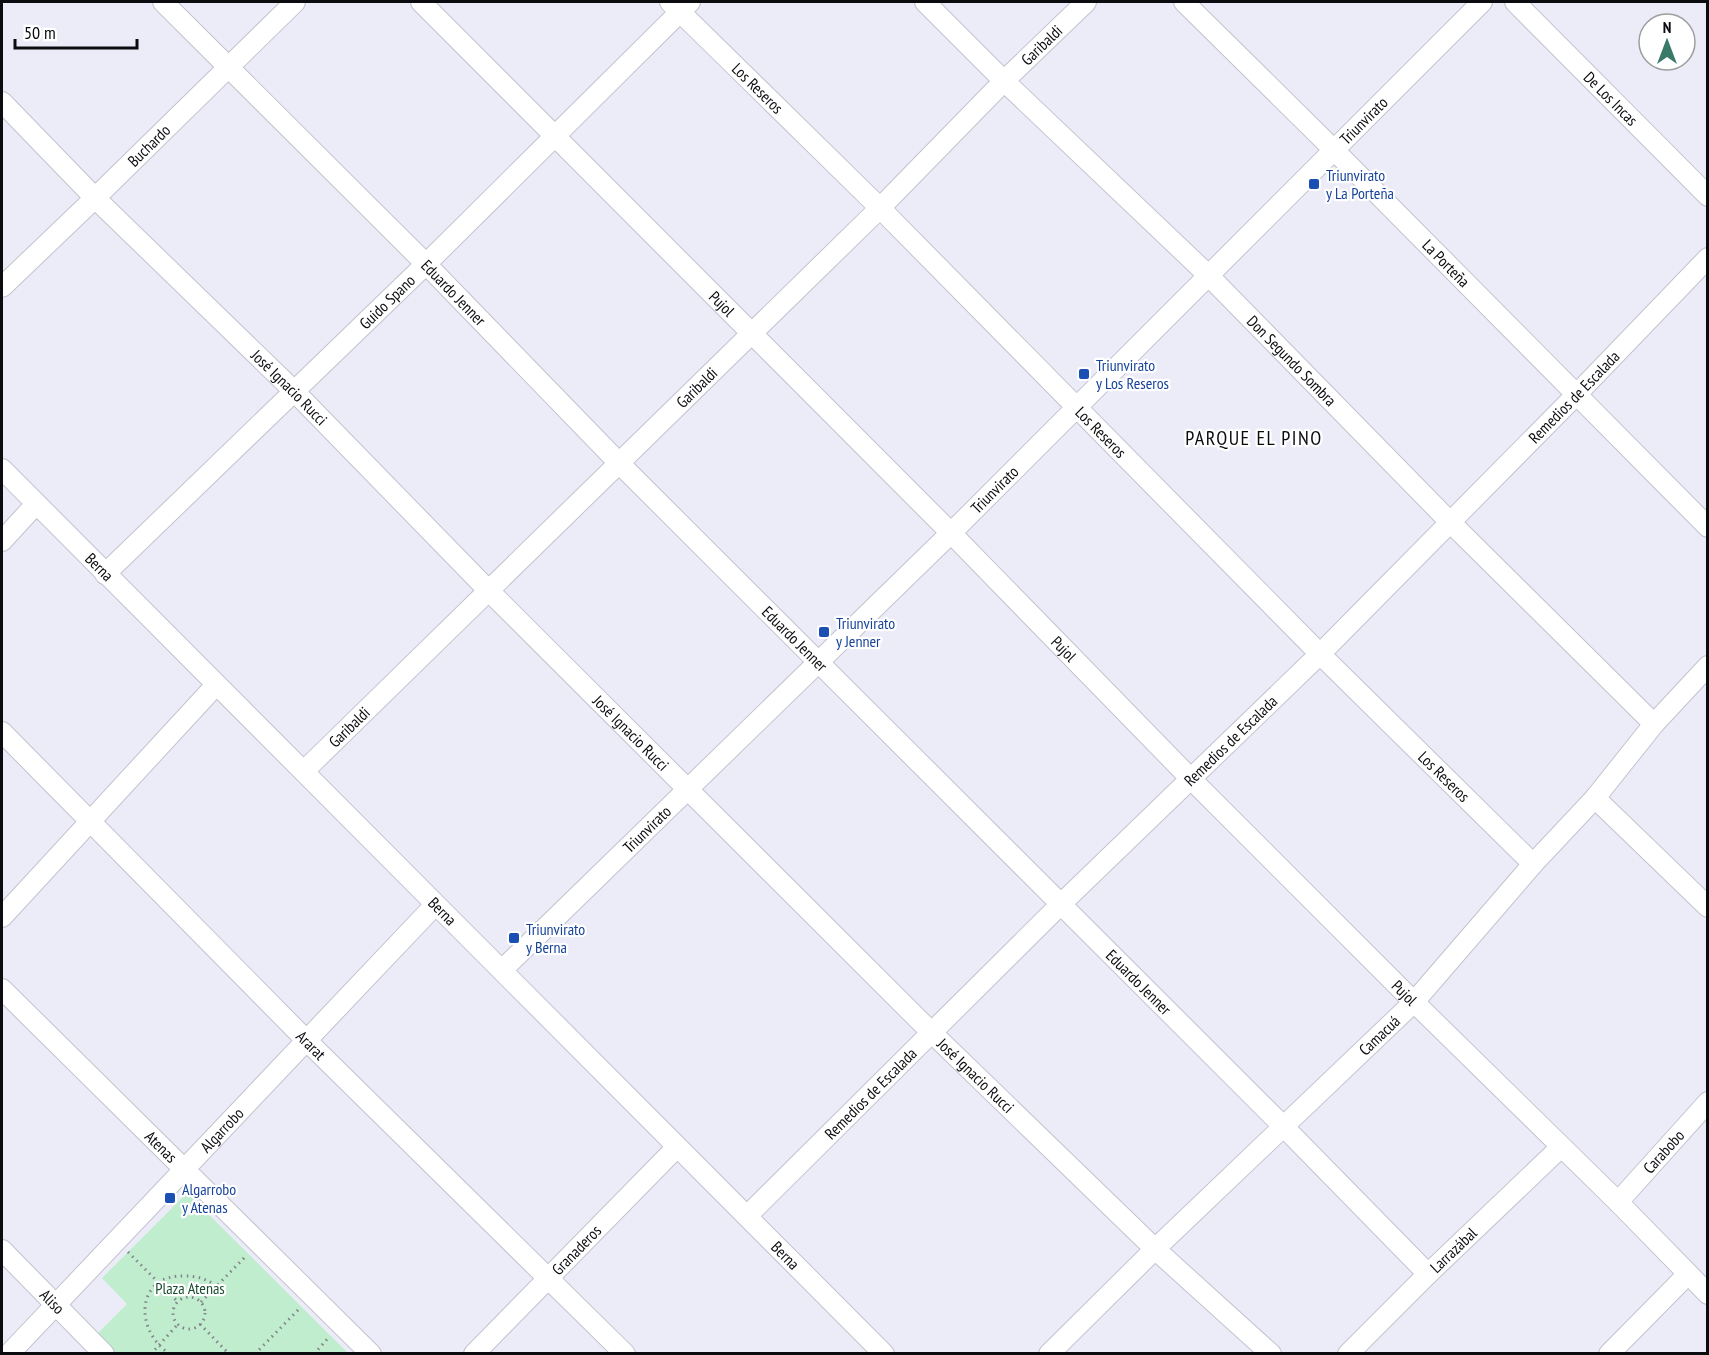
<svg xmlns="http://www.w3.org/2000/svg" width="1709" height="1355" font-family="'PT Sans Narrow',sans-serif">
<rect width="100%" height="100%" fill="#ebecf8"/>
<polygon fill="#bfedce" points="187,1193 348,1353 116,1353 96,1335 127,1304 102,1278"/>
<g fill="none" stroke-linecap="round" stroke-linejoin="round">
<defs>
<g id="minor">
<path id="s1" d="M 163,2 L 426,264 L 619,463 L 1284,1127 L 1428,1274"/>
<path id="s2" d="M 421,2 L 951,533 L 1191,779 L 1414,1002 L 1618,1202 L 1708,1294"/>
<path id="s3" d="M 670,2 L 880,208 L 1320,654 L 1533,864"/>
<path id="s4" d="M 925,2 L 1004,81 L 1208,275 L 1450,522 L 1654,724"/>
<path id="s5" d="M 1184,2 L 1334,150 L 1708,527"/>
<path id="s6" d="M 1515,2 L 1708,196"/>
<path id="s7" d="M 2,102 L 95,198 L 294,391 L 489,591 L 931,1032 L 1155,1249 L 1271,1354"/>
<path id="s8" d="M 2,287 L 95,198 L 295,2"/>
<path id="s9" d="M 2,469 L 884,1354"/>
<polyline points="2,541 36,504"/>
<path id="s10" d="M 105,574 L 426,264 L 690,2"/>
<path id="s11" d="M 2,732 L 307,1041 L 625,1354"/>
<path id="s12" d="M 304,771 L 880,208 L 1004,81 L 1086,2"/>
<polyline points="1595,798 1708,907"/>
<polyline points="2,917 216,685"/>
<path id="s13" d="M 502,970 L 951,533 L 1482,2"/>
<path id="s14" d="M 2,989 L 371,1354"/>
<path id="s15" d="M 1618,1202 L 1708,1102"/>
<path id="s16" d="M 747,1216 L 1061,904 L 1320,654 L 1576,395 L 1708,258"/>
<path id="s17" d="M 2,1250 L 104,1354"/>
<path id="s18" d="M 9,1354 L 435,905"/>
<path id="s19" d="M 474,1354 L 677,1147"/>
<path id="s20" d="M 1049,1354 L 1155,1249 L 1414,1002 L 1533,864 L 1595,798 L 1654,724 L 1708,666"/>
<path id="s21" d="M 1348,1354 L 1428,1274 L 1561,1147"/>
<polyline points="1609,1354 1688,1274"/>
</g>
</defs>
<use href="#minor" stroke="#c2c3ce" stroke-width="22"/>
<g stroke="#82838b" stroke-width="3" stroke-dasharray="1.5 4.5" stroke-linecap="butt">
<polyline points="128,1252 178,1302"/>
<circle cx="189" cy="1313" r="16"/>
<polyline points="201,1302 246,1256"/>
<polyline points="200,1324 229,1354"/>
<polyline points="151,1354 178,1324"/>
<path d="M 170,1354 C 134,1331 135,1274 185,1276 C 197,1276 207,1279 216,1286"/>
<polyline points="255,1354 300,1308"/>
<polyline points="314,1354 329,1337"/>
</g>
<use href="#minor" stroke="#fff" stroke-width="20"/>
</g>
<g fill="#1a4fb4" stroke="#fff" stroke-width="2">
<rect x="1308" y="178" width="12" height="12" rx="3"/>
<rect x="1078" y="368" width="12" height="12" rx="3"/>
<rect x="818" y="626" width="12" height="12" rx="3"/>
<rect x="508" y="932" width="12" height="12" rx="3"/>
<rect x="164" y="1192" width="12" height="12" rx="3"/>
</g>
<g text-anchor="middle" stroke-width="4.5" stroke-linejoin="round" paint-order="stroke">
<g font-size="16" fill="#0b0c0f" stroke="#fff">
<text dy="6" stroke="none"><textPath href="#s12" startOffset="1035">Garibaldi</textPath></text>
<text dy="6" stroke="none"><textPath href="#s3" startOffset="123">Los Reseros</textPath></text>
<text dy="6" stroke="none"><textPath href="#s6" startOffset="136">De Los Incas</textPath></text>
<text dy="6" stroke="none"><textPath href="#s13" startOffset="1210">Triunvirato</textPath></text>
<text dy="6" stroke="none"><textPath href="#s8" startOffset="204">Buchardo</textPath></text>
<text dy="6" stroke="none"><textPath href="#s5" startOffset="370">La Porteña</textPath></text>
<text dy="6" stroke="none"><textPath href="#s1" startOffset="411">Eduardo Jenner</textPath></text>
<text dy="6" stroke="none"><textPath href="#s10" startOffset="392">Guido Spano</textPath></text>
<text dy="6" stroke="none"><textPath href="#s2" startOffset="426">Pujol</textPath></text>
<text dy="6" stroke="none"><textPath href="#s4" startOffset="513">Don Segundo Sombra</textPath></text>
<text dy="6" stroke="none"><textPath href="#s7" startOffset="405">José Ignacio Rucci</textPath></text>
<text dy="6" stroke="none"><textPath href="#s12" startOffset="549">Garibaldi</textPath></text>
<text dy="6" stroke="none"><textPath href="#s16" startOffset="1164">Remedios de Escalada</textPath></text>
<text dy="6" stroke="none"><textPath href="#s3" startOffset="609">Los Reseros</textPath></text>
<text dy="6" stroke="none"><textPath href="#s13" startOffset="688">Triunvirato</textPath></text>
<text dy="6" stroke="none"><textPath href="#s9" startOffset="138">Berna</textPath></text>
<text dy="6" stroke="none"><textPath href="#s1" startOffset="897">Eduardo Jenner</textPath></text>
<text dy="6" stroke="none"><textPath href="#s2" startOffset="912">Pujol</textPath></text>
<text dy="6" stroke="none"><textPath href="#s12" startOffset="63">Garibaldi</textPath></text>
<text dy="6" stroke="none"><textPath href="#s7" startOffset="891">José Ignacio Rucci</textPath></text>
<text dy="6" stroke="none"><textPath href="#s16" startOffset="678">Remedios de Escalada</textPath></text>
<text dy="6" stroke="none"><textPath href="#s3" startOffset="1095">Los Reseros</textPath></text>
<text dy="6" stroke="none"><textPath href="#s13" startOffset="202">Triunvirato</textPath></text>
<text dy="6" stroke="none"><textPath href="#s9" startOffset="624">Berna</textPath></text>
<text dy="6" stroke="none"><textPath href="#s1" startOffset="1383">Eduardo Jenner</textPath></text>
<text dy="6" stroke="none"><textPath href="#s2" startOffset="1396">Pujol</textPath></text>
<text dy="6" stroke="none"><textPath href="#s20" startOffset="459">Camacuá</textPath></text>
<text dy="6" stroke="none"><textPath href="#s11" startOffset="440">Ararat</textPath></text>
<text dy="6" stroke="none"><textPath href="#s7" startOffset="1377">José Ignacio Rucci</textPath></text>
<text dy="6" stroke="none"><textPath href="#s16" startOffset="174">Remedios de Escalada</textPath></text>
<text dy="6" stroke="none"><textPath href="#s18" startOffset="309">Algarrobo</textPath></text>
<text dy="6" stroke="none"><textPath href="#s14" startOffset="224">Atenas</textPath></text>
<text dy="6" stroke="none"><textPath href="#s15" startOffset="68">Carabobo</textPath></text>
<text dy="6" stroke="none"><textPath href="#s21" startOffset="148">Larrazábal</textPath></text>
<text dy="6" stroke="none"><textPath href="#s19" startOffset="146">Granaderos</textPath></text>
<text dy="6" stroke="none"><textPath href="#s9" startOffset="1110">Berna</textPath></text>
<text dy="6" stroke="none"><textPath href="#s17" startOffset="72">Aliso</textPath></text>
</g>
<g font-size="16" fill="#164399" stroke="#fff" text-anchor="start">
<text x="1326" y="181">Triunvirato<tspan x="1326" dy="18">y La Porteña</tspan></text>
<text x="1096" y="371">Triunvirato<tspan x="1096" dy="18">y Los Reseros</tspan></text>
<text x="836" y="629">Triunvirato<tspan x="836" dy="18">y Jenner</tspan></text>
<text x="526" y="935">Triunvirato<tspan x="526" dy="18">y Berna</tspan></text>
<text x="182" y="1195">Algarrobo<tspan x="182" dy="18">y Atenas</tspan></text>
</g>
<g font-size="16" fill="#1b4e31" stroke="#fff">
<text x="190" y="1294">Plaza Atenas</text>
</g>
<g font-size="20" letter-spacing="1.5" fill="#0b0c0f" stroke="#fff">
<text x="1254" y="445">PARQUE EL PINO</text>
</g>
</g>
<rect width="1709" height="1355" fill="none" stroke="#0b0c0f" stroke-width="6"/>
<g transform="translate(1667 42)"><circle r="28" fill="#ffffff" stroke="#9d9e9f" stroke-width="1.5"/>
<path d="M0-4.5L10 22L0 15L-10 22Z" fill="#387968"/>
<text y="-9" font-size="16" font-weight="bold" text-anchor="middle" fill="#0b0c0f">N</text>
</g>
<path d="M15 39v9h122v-9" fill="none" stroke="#0b0c0f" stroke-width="3"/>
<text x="24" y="39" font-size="18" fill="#0b0c0f" stroke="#ffffff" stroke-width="4.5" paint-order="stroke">50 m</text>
</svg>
